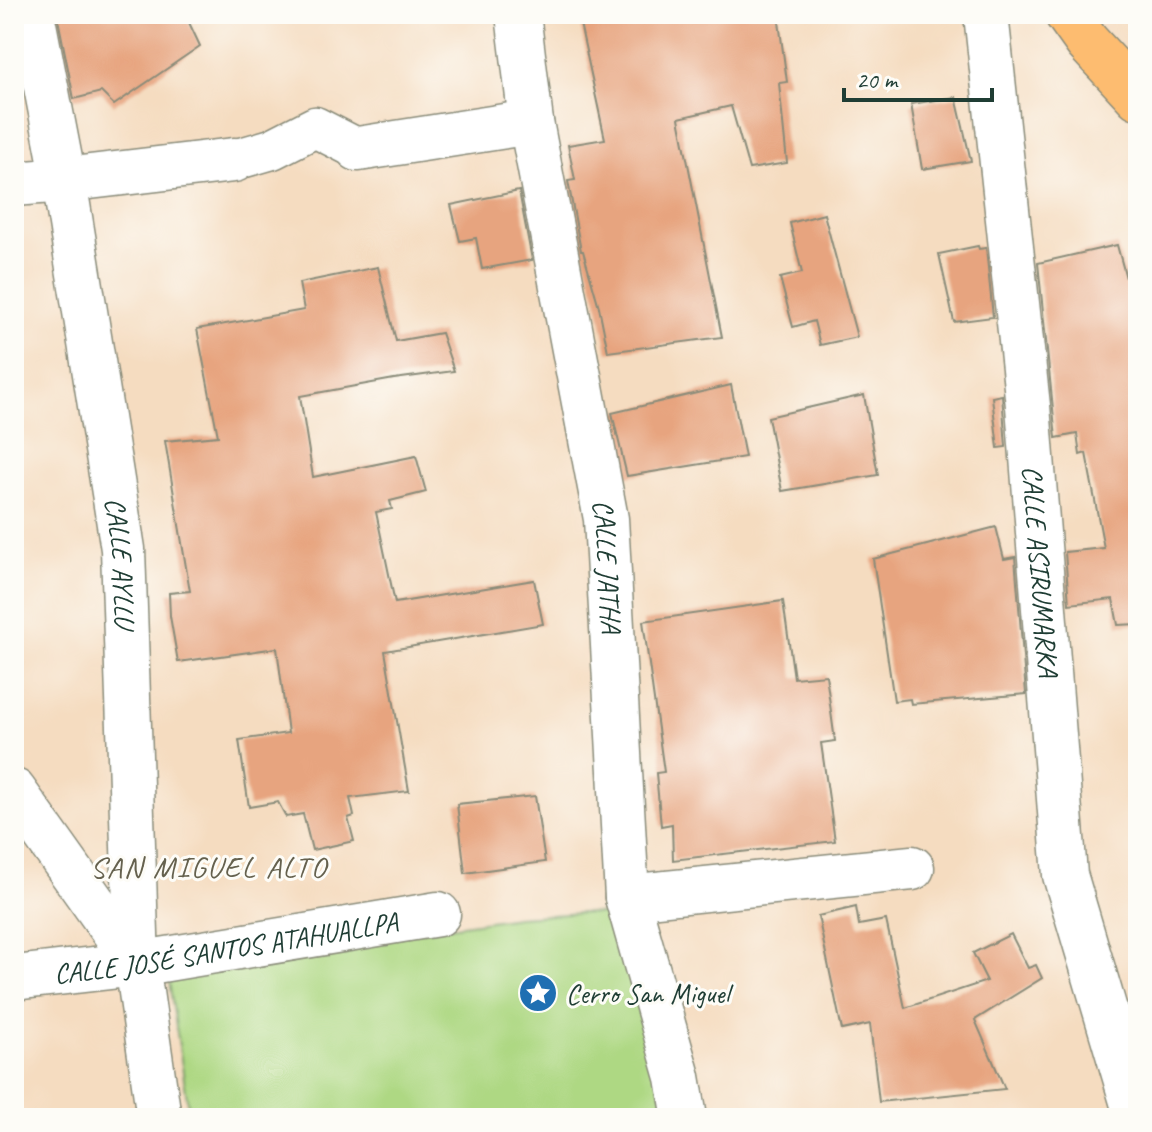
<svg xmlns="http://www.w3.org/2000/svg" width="1152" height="1132" font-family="Caveat,sans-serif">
<rect width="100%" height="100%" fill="#fdfcf7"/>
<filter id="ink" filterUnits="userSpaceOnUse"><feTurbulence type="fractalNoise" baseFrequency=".0125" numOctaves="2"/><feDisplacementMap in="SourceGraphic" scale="16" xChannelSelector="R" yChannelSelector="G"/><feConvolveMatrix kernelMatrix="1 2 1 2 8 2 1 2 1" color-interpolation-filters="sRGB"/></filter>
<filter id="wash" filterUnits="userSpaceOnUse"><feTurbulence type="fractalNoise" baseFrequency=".006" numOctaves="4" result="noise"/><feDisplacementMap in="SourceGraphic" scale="32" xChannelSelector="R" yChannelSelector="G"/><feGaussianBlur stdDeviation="1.8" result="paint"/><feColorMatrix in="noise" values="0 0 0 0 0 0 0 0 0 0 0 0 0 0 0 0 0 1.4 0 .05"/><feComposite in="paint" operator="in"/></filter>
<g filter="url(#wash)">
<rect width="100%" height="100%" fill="#f5dcc0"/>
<polygon fill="#aed883" stroke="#668a5c" stroke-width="2" points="584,913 605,914 614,921 668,1118 190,1118 167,968 517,917"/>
<g id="blocks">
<g fill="#e7a47f">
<polygon points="57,14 185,14 200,46 114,105 101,92 74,99"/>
<polygon points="578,14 778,14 787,82 779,83 787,163 749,169 731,106 679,118 722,337 608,352 599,307 583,251 581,251 568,181 575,180 568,145 605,139"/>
<polygon points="956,97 971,161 922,169 911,104"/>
<polygon points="519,191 532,260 482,269 476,238 460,241 451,205"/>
<polygon points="824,214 857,337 820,345 814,321 793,327 780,278 802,273 790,223"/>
<polygon points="1117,245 1126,278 1128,277 1133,298 1138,308 1138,624 1118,625 1113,599 1069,604 1065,552 1104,548 1086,453 1080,455 1077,434 1056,438 1038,263"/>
<polygon points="978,246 979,249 986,248 993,317 954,322 939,254"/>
<polygon points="378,267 396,341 441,333 454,371 394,379 300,396 313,477 416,456 426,492 390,501 392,509 376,512 395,603 534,580 543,624 385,651 409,791 350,798 354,816 348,818 354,841 312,850 303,814 286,817 278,802 249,807 239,740 288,733 277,648 178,662 170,616 169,593 190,591 165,441 218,436 197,329 304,310 299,283"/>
<polygon points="731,385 745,457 627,476 612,413"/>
<polygon points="864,395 878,475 782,491 768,417"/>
<polygon points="1002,395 1006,447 998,448 992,397"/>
<polygon points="996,527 1004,559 1015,557 1026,694 911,704 910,699 894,701 873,559"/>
<polygon points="783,601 794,678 826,675 835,741 821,743 835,841 673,860 672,824 661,826 656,773 664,772 643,621"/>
<polygon points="535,796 545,862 465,873 457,804"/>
<polygon points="856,907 859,925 886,920 905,1008 987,981 973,953 1011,934 1028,968 1036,965 1042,978 975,1020 1005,1089 879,1102 870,1024 842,1030 818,916"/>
</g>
</g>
</g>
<g filter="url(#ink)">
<use href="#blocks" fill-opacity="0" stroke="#8a8c7a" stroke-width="2"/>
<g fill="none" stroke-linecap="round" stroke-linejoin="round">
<defs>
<polyline id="pedestrian" points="234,160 272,149 315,127 358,149"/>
<g id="minor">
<path id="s1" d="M 32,14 L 64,180 L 123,549 L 137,964"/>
<path id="s2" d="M 518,14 L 531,122 L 606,519 L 627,897 L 678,1077 L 685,1118"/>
<polyline points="358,149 531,122"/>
<polyline points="14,184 64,180 234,160"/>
<polyline points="627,897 912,868"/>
<path id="s3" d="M 14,978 L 137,964 L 438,914"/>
</g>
<g id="tertiary">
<path id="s4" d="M 986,14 L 1028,406 L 1065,875 L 1137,1118"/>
<polyline points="14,791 137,964 159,1118"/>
</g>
<polyline id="trunk" points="1067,14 1087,42 1138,97"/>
</defs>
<use href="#pedestrian" stroke="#8a8c7a" stroke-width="43"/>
<use href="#minor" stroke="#8a8c7a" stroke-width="47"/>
<use href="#tertiary" stroke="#8a8c7a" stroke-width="47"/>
<use href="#trunk" stroke="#8a8c7a" stroke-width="47"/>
<use href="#pedestrian" stroke="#fff" stroke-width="40"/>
<use href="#minor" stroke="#fff" stroke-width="44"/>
<use href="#tertiary" stroke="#fff" stroke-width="44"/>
<use href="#trunk" stroke="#fdbc6f" stroke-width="44"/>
</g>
</g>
<defs>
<symbol id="sight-disc" viewBox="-11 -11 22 22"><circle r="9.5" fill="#1f6fb2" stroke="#fdfcf7"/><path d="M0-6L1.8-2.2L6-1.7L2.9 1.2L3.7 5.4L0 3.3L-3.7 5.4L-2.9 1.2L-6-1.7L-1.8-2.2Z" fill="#fff"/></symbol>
</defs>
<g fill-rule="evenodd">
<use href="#sight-disc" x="516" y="971" width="44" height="44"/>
</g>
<g text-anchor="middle" stroke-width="6" stroke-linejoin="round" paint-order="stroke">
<g font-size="28" fill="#1f3d34" stroke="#fdfcf7">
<text dy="10" stroke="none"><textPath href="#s1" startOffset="556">CALLE AYLLU</textPath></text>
<text dy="10" stroke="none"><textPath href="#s2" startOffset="560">CALLE JATHA</textPath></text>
<text dy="10" stroke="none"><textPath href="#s4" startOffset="560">CALLE ASIRUMARKA</textPath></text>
<text dy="10" stroke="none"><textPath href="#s3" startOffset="214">CALLE JOSÉ SANTOS ATAHUALLPA</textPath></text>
</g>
<g font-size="28" fill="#1f3d34" stroke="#fdfcf7" text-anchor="start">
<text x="566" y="1003">Cerro San Miguel</text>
</g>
<g font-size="30" letter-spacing="2" fill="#65614e" stroke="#fdfcf7">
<text x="209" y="877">SAN MIGUEL ALTO</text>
</g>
</g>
<rect width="1152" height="1132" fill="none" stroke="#fdfcf7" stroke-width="48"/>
<path d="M844 88v12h148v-12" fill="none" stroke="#1f3d34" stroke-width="4"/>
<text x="856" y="88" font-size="24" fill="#1f3d34" stroke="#fdfcf7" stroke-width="6" paint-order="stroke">20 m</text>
</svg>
